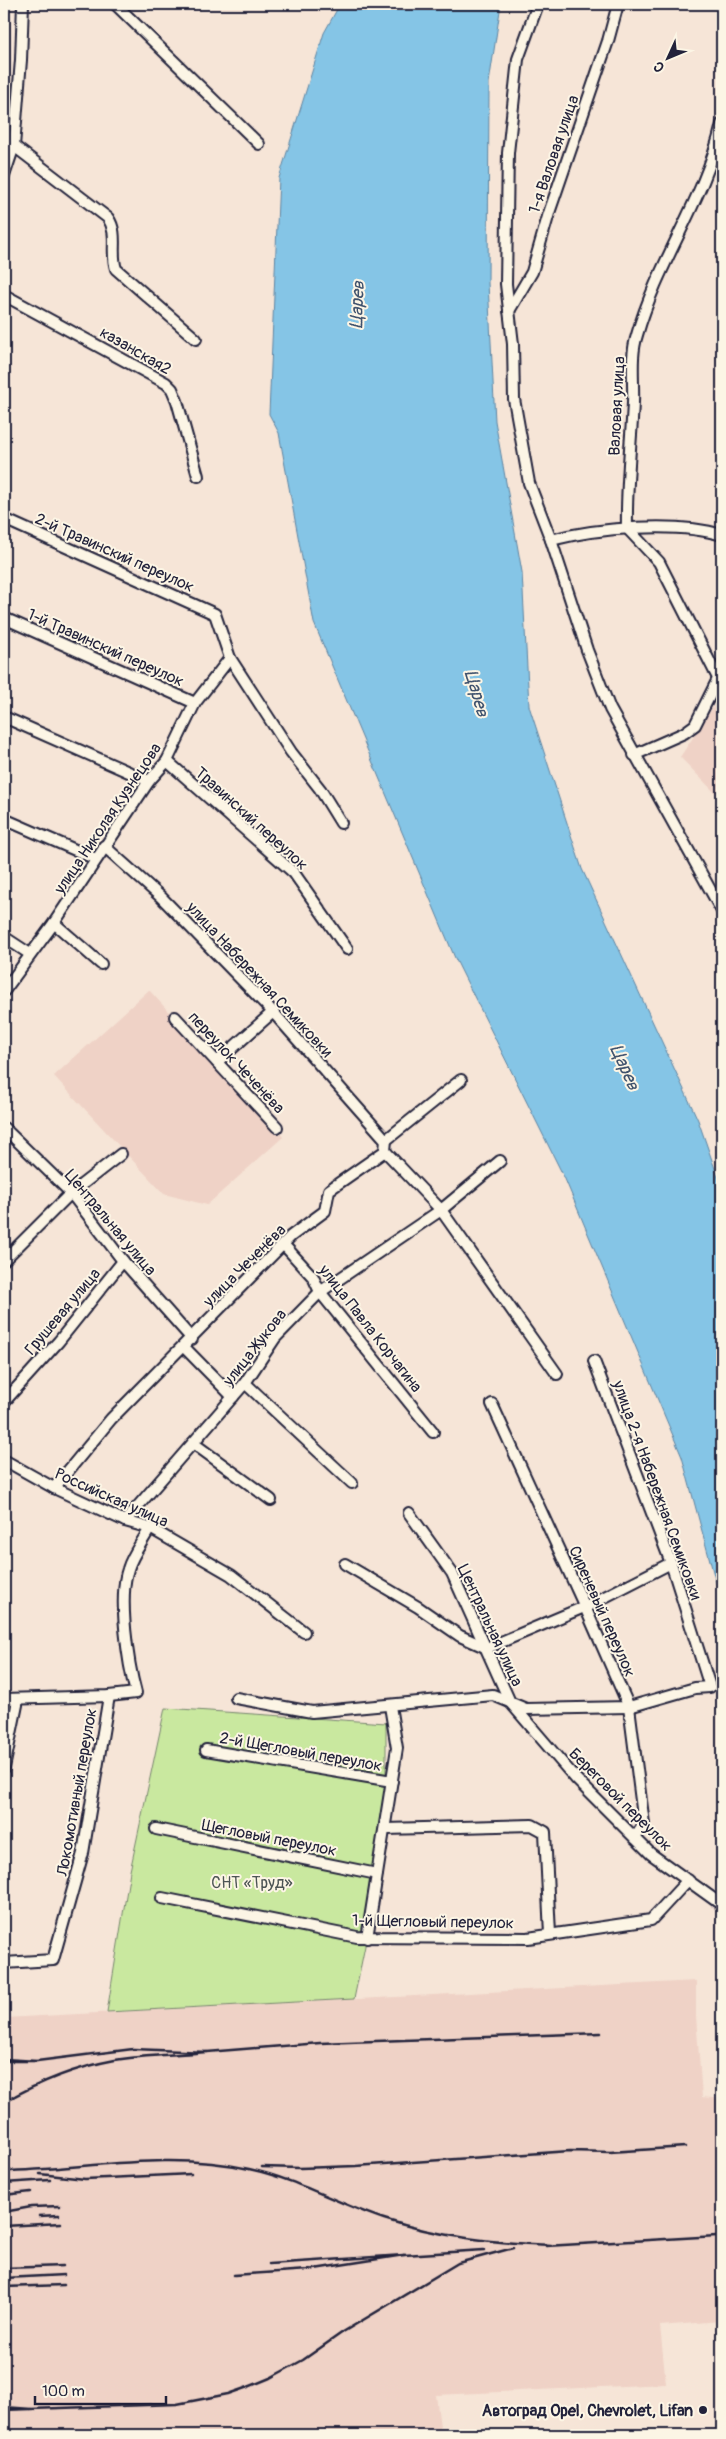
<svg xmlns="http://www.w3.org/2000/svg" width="726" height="2439" font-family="Pangolin,sans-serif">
<rect width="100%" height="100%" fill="#f6e5d7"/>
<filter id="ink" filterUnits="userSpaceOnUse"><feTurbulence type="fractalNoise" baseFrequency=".02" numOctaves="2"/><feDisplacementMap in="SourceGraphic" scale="10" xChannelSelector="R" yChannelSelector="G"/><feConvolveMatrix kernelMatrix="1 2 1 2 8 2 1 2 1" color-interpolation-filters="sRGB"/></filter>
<g filter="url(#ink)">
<g fill="#efd2c6">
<polygon points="722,694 722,800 680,757"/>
<polygon points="149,990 283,1137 207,1205 164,1194 54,1076"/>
<polygon points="696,1981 696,2016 702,2097 722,2099 722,2347 720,2321 660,2326 666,2384 436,2395 441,2435 4,2435 4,2018"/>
</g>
<polygon fill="#c9e89f" stroke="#76856d" points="165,1708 386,1723 386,1776 389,1784 366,1941 354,1999 107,2012 130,1871"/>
<polygon fill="#85c5e6" stroke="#5d84a2" points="340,4 501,4 489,83 488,283 495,421 522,572 529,706 582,869 698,1120 722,1189 722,1605 682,1457 565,1179 455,958 314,623 279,433 269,414 279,178 324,33"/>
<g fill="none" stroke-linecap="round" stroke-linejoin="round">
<defs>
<g id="minor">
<polyline points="115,4 259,144"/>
<polyline points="538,4 518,59 508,153 506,284 513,344 514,399 529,483 551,540 587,650 610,709 722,911"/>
<path d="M 14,146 L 108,218 C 119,234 110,252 116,269 L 196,339"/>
<polyline points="4,176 14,146 21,60 23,4"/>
<polyline points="4,295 166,383 172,389 177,401 198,476"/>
<polyline points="509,311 532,272 549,213 608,41 618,4"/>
<polyline points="4,519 215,614 230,658 291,752 320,789 341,823"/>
<path d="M 551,540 C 596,528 677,521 722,535"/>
<polyline points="4,618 195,703"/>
<path d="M 719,680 L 659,562 L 627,528 C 626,486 631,444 633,403 C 634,381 630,356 637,335 C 658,261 705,199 722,124"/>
<polyline points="4,717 149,781"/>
<polyline points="634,755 684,733 695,725 722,671"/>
<polyline points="167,761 294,873 347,949"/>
<polyline points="4,819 96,859"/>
<polyline points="104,846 161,897 273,1012 386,1140"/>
<polyline points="54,923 101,964"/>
<polyline points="4,937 30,954"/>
<polyline points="4,991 54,923 149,781 167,761 195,703 230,658"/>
<polyline points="175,1017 277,1127"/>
<polyline points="217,1062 273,1012"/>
<polyline points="4,1128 71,1193 123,1261 192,1339"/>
<polyline points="385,1151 441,1210 557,1374"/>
<polyline points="283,1244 313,1277 320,1292 433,1432"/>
<polyline points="4,1260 71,1193 121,1154"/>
<polyline points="184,1347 233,1397"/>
<polyline points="245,1383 352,1483"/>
<polyline points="4,1402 59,1341 123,1261"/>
<polyline points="492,1404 585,1607 629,1707 644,1824 635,1838"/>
<polyline points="193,1443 271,1500"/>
<polyline points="4,1460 54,1488 125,1521 150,1528 231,1575 304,1632"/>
<polyline points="54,1488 111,1419 291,1236 325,1211 329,1190 385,1151 386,1140 461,1080"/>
<polyline points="409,1513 452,1573 510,1702 576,1779 651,1854 722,1905"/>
<polyline points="125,1521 245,1383 275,1338 320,1292 441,1210 500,1161"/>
<polyline points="345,1564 418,1607 460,1636 487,1648 589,1605 671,1563"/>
<polyline points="236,1698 312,1712 493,1695 526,1709 629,1707 695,1688 710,1687 671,1563 594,1361"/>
<path d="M 4,1699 L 109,1696 L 136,1693 C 128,1664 118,1597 128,1569 C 132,1555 143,1541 150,1528"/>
<polyline points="206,1750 392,1781"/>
<polyline points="4,1768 18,1700"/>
<polyline points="156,1829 377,1874"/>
<polyline points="386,1829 532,1825 545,1832 550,1934"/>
<polyline points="162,1898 357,1937 528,1938 651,1920 688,1880"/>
<polyline points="367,1938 397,1748 390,1706"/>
<polyline points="4,1963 53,1960 83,1853 109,1696"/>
</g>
</defs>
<use href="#minor" stroke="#22223b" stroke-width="14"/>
<use href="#minor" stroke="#fcf5e5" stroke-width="10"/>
<g stroke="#22223b" stroke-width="2.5">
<polyline points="207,2052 320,2043 601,2033"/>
<polyline points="4,2059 37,2061 4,2061"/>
<path d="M 4,2102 C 37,2083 77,2067 115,2060 C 145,2055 176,2055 207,2052 L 133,2049 L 37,2061"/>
<polyline points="262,2167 300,2168 356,2166 570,2151 610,2152 685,2147"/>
<path d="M 4,2171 C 85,2169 169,2151 249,2169 C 297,2179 338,2204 384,2219 C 439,2237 494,2243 551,2245"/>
<polyline points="40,2174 85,2179 191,2174"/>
<polyline points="4,2183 50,2180"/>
<polyline points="4,2195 31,2192"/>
<polyline points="4,2212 31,2207 60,2206"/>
<polyline points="39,2216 59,2215"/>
<polyline points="4,2226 61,2223"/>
<polyline points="546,2246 717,2236"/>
<polyline points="404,2255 484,2250"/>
<polyline points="4,2268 63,2266"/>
<polyline points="234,2275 308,2270 404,2255 269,2264"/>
<polyline points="4,2278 64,2275"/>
<polyline points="4,2287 64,2285"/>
<polyline points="4,2407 31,2409 4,2410"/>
<polyline points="31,2409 177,2404 228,2394 248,2387 270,2378 303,2360 343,2332 458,2263 513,2248"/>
</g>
</g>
</g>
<circle fill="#22223b" stroke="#fcf5e5" stroke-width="2" cx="703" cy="2410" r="5"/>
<g text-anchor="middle" stroke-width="4" stroke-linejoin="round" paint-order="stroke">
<g font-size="16" fill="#22223b" stroke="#fcf5e5">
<text transform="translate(553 154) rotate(-71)" y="6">1-я Валовая улица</text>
<text transform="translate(136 350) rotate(30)" y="6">казанская2</text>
<text transform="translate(616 406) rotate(-87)" y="6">Валовая улица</text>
<text transform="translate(115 552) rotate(24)" y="6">2-й Травинский переулок</text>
<text transform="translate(106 647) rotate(24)" y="6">1-й Травинский переулок</text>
<text transform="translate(107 818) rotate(-56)" y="6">улица Николая Кузнецова</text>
<text transform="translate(252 818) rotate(42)" y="6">Травинский переулок</text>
<text transform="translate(260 979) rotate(47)" y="6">улица Набережная Семиковки</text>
<text transform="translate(237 1062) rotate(47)" y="6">переулок Чеченёва</text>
<text transform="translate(111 1222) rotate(50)" y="6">Центральная улица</text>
<text transform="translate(244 1265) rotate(-45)" y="6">улица Чеченёва</text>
<text transform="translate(62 1311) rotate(-50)" y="6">Грушевая улица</text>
<text transform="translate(371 1328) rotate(52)" y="6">улица Павла Корчагина</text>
<text transform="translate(254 1347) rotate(-52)" y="6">улица Жукова</text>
<text transform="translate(658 1490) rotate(70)" y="6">улица 2-я Набережная Семиковки</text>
<text transform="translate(112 1497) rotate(24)" y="6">Российская улица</text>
<text transform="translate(603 1611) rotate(66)" y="6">Сиреневый переулок</text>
<text transform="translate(491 1625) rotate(65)" y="6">Центральная улица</text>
<text transform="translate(301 1751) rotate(10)" y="6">2-й Щегловый переулок</text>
<text transform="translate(76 1792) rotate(-80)" y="6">Локомотивный переулок</text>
<text transform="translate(621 1799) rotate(45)" y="6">Береговой переулок</text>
<text transform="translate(269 1837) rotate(11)" y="6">Щегловый переулок</text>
<text transform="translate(433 1921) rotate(1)" y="6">1-й Щегловый переулок</text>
</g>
<g font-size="16" fill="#4c5454" stroke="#fcf5e5">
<text x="252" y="1888">СНТ «Труд»</text>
</g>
<g font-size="16" font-weight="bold" fill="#22223b" stroke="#fcf5e5" text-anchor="end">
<text x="693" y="2416">Автоград Opel, Chevrolet, Lifan</text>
</g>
<g font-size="18" font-style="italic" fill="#40536e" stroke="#fcf5e5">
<text transform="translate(357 305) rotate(-87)" y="6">Царев</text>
<text transform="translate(477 693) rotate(74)" y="6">Царев</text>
<text transform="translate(625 1067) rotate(66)" y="6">Царев</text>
</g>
</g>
<rect width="726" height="2439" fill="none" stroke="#fcf5e5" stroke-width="20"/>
<rect x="10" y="10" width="706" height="2419" fill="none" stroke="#22223b" stroke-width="2" filter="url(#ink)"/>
<g transform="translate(668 58) rotate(226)" stroke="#fcf5e5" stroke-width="4" paint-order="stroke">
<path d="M0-4L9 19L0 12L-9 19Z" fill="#22223b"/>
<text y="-8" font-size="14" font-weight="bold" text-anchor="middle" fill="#22223b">С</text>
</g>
<path d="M35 2396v8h131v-8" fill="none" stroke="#22223b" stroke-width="2.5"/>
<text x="42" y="2396" font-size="15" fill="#22223b" stroke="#fcf5e5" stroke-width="4" paint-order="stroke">100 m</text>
</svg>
